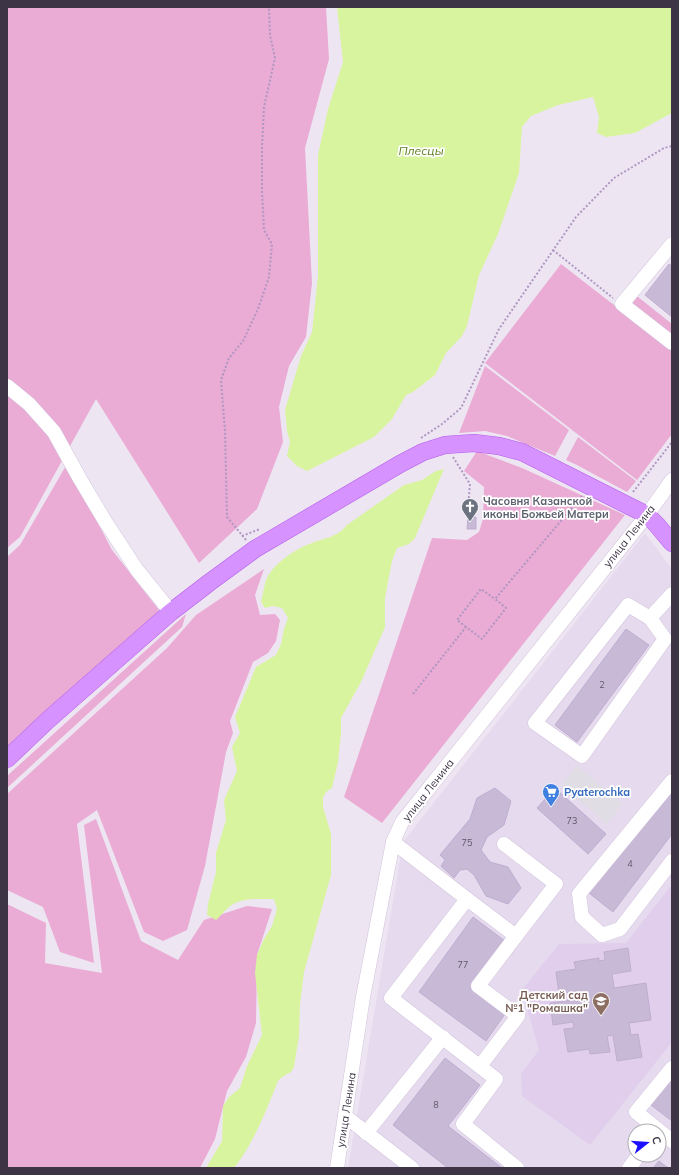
<svg xmlns="http://www.w3.org/2000/svg" width="679" height="1175" font-family="Mulish,sans-serif">
<rect width="100%" height="100%" fill="#eee5f3"/>
<path fill="#e6daef" fill-rule="evenodd" d="M 645,533 L 672,569 L 672,1168 L 348,1168 L 403,842 ZM 635,1131 L 659,1131 L 659,1155 L 635,1155 Z"/>
<polygon fill="#e1ceed" points="670,887 672,888 672,1042 590,1145 522,1096 521,1074 539,1050 522,990 559,944 626,943"/>
<g fill="#eaabd4">
<polygon points="7,7 326,7 329,59 305,148 312,283 306,337 289,366 279,407 283,442 257,509 199,563 96,399 20,537 7,548"/>
<polygon points="561,264 672,350 672,434 637,480 485,363"/>
<polygon points="633,293 672,324 672,340 626,303"/>
<polygon points="485,366 569,430 555,456 507,436 485,431 459,433"/>
<polygon points="578,437 636,481 627,492 577,465 566,460"/>
<polygon points="477,451 522,468 625,515 382,823 344,797 432,538 467,540 479,532 483,519 484,487 464,471"/>
<polygon points="67,464 112,550 159,610 148,625 7,750 7,557 20,545"/>
<polygon points="264,569 255,595 260,615 275,614 280,620 276,641 268,653 253,662 230,721 233,733 226,752 205,866 187,930 163,941 144,932 97,810 77,824 94,963 60,952 43,907 7,890 7,794 167,648 196,615"/>
<polygon points="186,614 182,627 7,788 7,776"/>
<polygon points="96,819 141,941 178,960 204,920 247,906 272,909 257,955 256,1023 246,1057 227,1091 215,1139 200,1168 7,1168 7,904 46,923 45,963 102,973 84,825"/>
</g>
<polygon fill="#e1dde4" points="577,766 623,804 607,824 561,785"/>
<g fill="#d9f49e">
<polygon points="337,7 672,7 672,113 635,133 606,137 597,133 599,117 593,97 558,105 531,116 522,127 519,173 498,234 479,275 467,326 462,336 446,353 435,375 413,392 406,395 392,419 374,437 307,471 297,466 287,456 290,442 287,431 285,410 301,356 312,332 318,276 318,155 328,109 343,62"/>
<path d="M 444,469 L 415,538 L 409,544 L 397,548 L 392,561 L 385,598 L 385,627 L 361,682 L 341,718 L 341,733 L 338,762 L 332,788 L 327,791 L 323,797 L 323,807 L 331,834 L 331,875 L 304,972 L 300,1004 L 299,1036 L 294,1067 L 291,1072 L 282,1077 L 278,1081 C 266,1111 254,1143 234,1168 L 206,1168 L 222,1141 L 223,1106 L 229,1097 L 240,1088 L 247,1066 L 262,1035 L 255,973 L 257,955 L 263,941 L 272,926 L 277,909 L 274,899 C 262,899 247,898 235,903 C 228,906 222,915 216,920 L 207,915 L 208,904 L 216,872 L 216,853 L 226,820 L 224,800 L 237,771 L 232,747 L 240,733 L 235,717 L 256,667 L 276,655 L 281,644 L 284,629 L 288,618 L 282,608 L 273,606 L 265,608 L 261,602 C 263,594 264,585 267,578 C 274,563 297,548 312,543 C 327,537 336,538 347,525 L 404,485 L 422,480 L 436,471 Z"/>
</g>
<g fill="#c8bad6" stroke="#bfadd1">
<polygon points="669,264 672,266 672,317 645,295"/>
<polygon points="468,517 476,517 476,529 467,529"/>
<polygon points="626,629 649,645 577,742 555,725"/>
<polygon points="672,785 672,834 613,912 589,893"/>
<polygon points="495,788 511,801 504,825 487,837 481,850 490,862 508,867 521,888 508,904 486,896 474,875 467,869 460,870 454,878 441,866 445,860 440,855 470,819 477,798"/>
<polygon points="555,788 606,834 588,854 537,808"/>
<polygon points="473,917 505,941 470,989 505,1014 486,1041 419,992"/>
<polygon points="628,948 631,971 612,974 614,988 646,983 651,1020 629,1023 631,1035 638,1034 642,1057 617,1061 613,1035 607,1036 610,1052 590,1054 589,1049 568,1052 564,1029 574,1028 573,1022 553,1025 550,1003 573,1000 572,992 559,994 556,972 576,969 574,962 599,958 599,961 605,960 604,952"/>
<polygon points="445,1058 480,1085 448,1126 502,1168 448,1168 393,1125"/>
<polygon points="672,1079 672,1121 651,1105"/>
<polygon points="659,1161 668,1168 653,1168"/>
</g>
<g fill="none" stroke-linecap="round" stroke-linejoin="round">
<defs>
<g id="minor">
<polyline points="672,244 622,304 672,343"/>
<polyline points="7,386 29,404 54,432 80,479 105,521 137,570 171,612"/>
<polygon points="628,605 650,618 665,639 582,756 535,723"/>
<polyline points="650,618 672,594"/>
<polyline points="672,781 579,894 582,917 602,935 620,929 672,861"/>
<polyline points="393,842 467,899"/>
<polyline points="504,844 556,884 516,936"/>
<polyline points="480,1066 518,1016 478,986 516,936 467,899 391,998 496,1079 463,1124 517,1168"/>
<polyline points="672,1068 636,1112 672,1141"/>
<polyline points="345,1116 412,1168"/>
<polyline points="366,1133 443,1037"/>
<polyline points="337,1168 363,997 393,842 402,822 647,515 672,480"/>
<polyline points="629,1168 639,1155"/>
</g>
<polyline id="major" points="7,759 48,720 171,612 210,582 255,549 400,464 423,452 445,445 474,443 499,446 522,452 647,515 657,525 672,543"/>
</defs>
<use href="#minor" stroke="#d2c4dd" stroke-width="15"/>
<use href="#major" stroke="#b25de9" stroke-width="18"/>
<g stroke="#af97c2" stroke-width="2" stroke-dasharray="2 2" stroke-linecap="butt">
<polyline points="553,250 613,298"/>
<polyline points="421,438 442,424 461,408 499,329 576,217 614,178 664,148 672,146"/>
<polyline points="453,457 470,484 468,507"/>
<polyline points="633,492 672,442"/>
<polyline points="242,536 260,529"/>
<polyline points="246,540 227,517 225,431 221,380 229,358 243,341 258,309 269,277 272,244 264,230 262,191 262,148 264,107 275,58 270,35 269,7"/>
<polyline points="466,627 457,620 481,589 495,599"/>
<polyline points="413,694 466,627 482,639 506,608 495,599 582,496"/>
</g>
<use href="#minor" stroke="#fff" stroke-width="14"/>
<use href="#major" stroke="#d692ff" stroke-width="17"/>
</g>
<defs>
<symbol id="church-pin" viewBox="-11 -11 22 30"><path d="M0 17L-7.5 6A9.5 9.5 0 1 1 7.5 6Z" fill="#6b7280" stroke="#fff"/><path d="M-1.2-6h2.4v3.5h3.3v2.4h-3.3V6h-2.4V-.1h-3.3v-2.4h3.3Z" fill="#fff"/></symbol>
<symbol id="supermarket-pin" viewBox="-11 -11 22 30"><path d="M0 17L-7.5 6A9.5 9.5 0 1 1 7.5 6Z" fill="#3f7fe0" stroke="#fff"/><path d="M-6-5.5h2.5l.6 2H6L4.5 2H-2.5L-4.4-4H-6ZM-1.5 3.2a1.3 1.3 0 1 0 .1 0ZM3 3.2a1.3 1.3 0 1 0 .1 0Z" fill="#fff"/></symbol>
<symbol id="school-pin" viewBox="-11 -11 22 30"><path d="M0 17L-7.5 6A9.5 9.5 0 1 1 7.5 6Z" fill="#8d6e63" stroke="#fff"/><path d="M0-5L7-2L0 1L-7-2ZM-4 1L0 2.5L4 1V4Q0 6-4 4Z" fill="#fff"/></symbol>
</defs>
<g fill-rule="evenodd">
<use href="#church-pin" x="460" y="497" width="20" height="27"/>
<use href="#supermarket-pin" x="541" y="782" width="20" height="27"/>
<use href="#school-pin" x="591" y="991" width="20" height="27"/>
</g>
<g text-anchor="middle" stroke-width="3.5" stroke-linejoin="round" paint-order="stroke">
<g font-size="9" fill="#60566a">
<text x="602" y="688">2</text>
<text x="572" y="824">73</text>
<text x="467" y="846">75</text>
<text x="630" y="867">4</text>
<text x="463" y="968">77</text>
<text x="436" y="1108">8</text>
</g>
<g font-size="11" font-weight="bold" fill="#5b616d" stroke="#fff" text-anchor="start">
<text x="483" y="505">Часовня Казанской<tspan x="483" dy="13">иконы Божьей Матери</tspan></text>
</g>
<g font-size="11" fill="#3d3446" stroke="#fff">
<text transform="translate(629 536) rotate(-52)" y="4">улица Ленина</text>
<text transform="translate(428 790) rotate(-52)" y="4">улица Ленина</text>
<text transform="translate(346 1110) rotate(-81)" y="4">улица Ленина</text>
</g>
<g font-size="11" font-weight="bold" fill="#366cbe" stroke="#fff" text-anchor="start">
<text x="564" y="796">Pyaterochka</text>
</g>
<g font-size="11" font-weight="bold" fill="#785e54" stroke="#fff" text-anchor="end">
<text x="588" y="999">Детский сад<tspan x="588" dy="13">№1 "Ромашка"</tspan></text>
</g>
<g font-size="12" font-style="italic" fill="#5e7d20" stroke="#fff">
<text x="421" y="155">Плесцы</text>
</g>
</g>
<rect width="679" height="1175" fill="none" stroke="#3d3446" stroke-width="16"/>
<g transform="translate(647 1143) rotate(73)"><circle r="19" fill="#ffffff" stroke="#b1aeb5"/>
<path d="M0-3L7 15L0 10L-7 15Z" fill="#1d10ff"/>
<text y="-6" font-size="11" font-weight="bold" text-anchor="middle" fill="#3d3446">С</text>
</g>
</svg>
